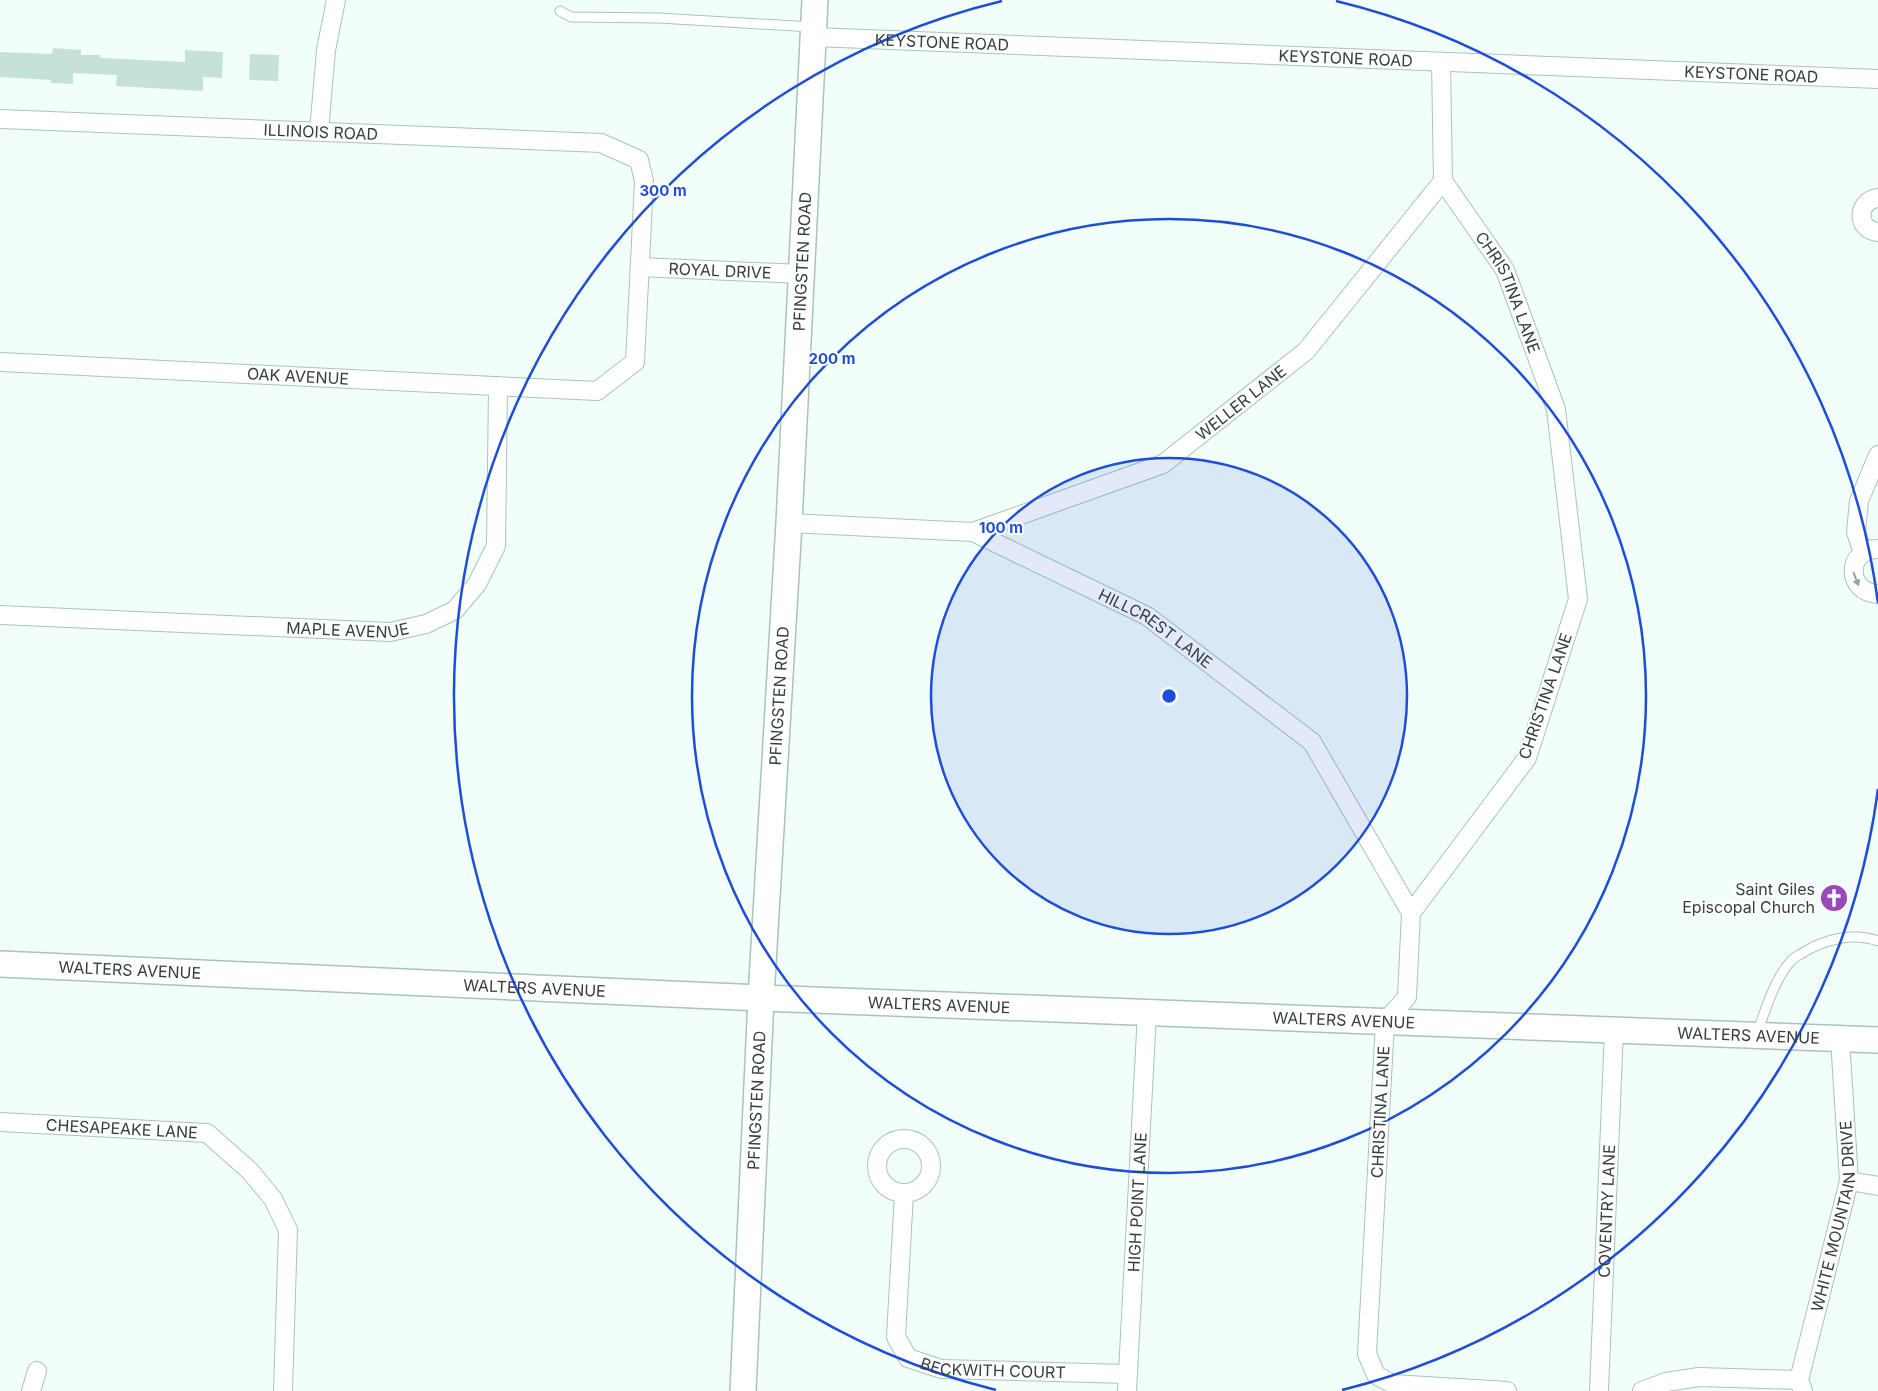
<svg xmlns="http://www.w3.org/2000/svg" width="1878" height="1391" font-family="Inter,sans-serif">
<rect width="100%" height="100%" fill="#f2fefa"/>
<g fill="#c5e2d8">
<polygon points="53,48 81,50 81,55 100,55 100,58 185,62 185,50 223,52 222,78 203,77 203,91 116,86 117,75 73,73 73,84 51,83 51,80 0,77 0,52 52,54"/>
<polygon points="250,54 279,55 278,81 249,80"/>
</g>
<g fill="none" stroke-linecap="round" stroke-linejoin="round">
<defs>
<g id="lane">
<polyline points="560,11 571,17 659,18 811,27"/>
<path d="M 1757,1034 C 1764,1013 1775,978 1791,961 C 1794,957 1800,955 1804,952 C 1826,939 1854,932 1878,941"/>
</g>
<g id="street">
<path id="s1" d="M 814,37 L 1878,79"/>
<path id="s2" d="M 1441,62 L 1443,181 L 1505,270 L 1556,409 L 1578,599 L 1527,758 L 1411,913 L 1407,997 L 1385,1022 L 1367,1354 L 1376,1375 L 1393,1384 L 1507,1391"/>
<path id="s3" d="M 0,119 L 601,143 L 639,160 L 644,181 L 635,362 L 597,391 L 0,362"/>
<polyline points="319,131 326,50 336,0"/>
<path d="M 1878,198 C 1856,201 1856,230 1878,232"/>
<path id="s4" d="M 640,267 L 801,274"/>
<path id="s5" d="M 789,523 L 973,532 L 1147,616 L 1312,742 L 1411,913"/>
<path id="s6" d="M 973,532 L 1163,464 L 1306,351 L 1443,181"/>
<path d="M 1878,549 C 1846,549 1845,592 1878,594"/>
<polyline points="1863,553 1856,532 1859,501 1878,455"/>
<path id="s7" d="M 0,615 L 390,632 L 426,624 L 455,610 L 477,584 L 496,546 L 498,386"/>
<path id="s8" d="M 0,1122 L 207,1133 L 250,1171 L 273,1199 L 288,1230 L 283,1391"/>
<circle cx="904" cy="1166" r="27"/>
<polyline points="1849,1181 1878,1186"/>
<path id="s9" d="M 904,1193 L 896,1337 L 908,1358 L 941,1369 L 1128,1374"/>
<polyline points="31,1391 37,1371"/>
<path id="s10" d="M 1127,1391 L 1147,1013"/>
<path id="s11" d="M 1599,1391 L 1614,1030"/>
<polyline points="1642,1391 1666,1382 1699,1377 1799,1380"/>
<path id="s12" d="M 1803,1391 L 1799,1380 L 1849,1181 L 1840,1039"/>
</g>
<g id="secondary">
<path id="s13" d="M 0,964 L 761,998 L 1878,1040"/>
<path id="s14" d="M 743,1391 L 761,998 L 789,523 L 815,0"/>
</g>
</defs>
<use href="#lane" stroke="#a8c4ba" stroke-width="11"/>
<use href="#street" stroke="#a8c4ba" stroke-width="20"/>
<use href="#secondary" stroke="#a8c4ba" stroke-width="28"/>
<use href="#lane" stroke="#fff" stroke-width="9"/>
<use href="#street" stroke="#fff" stroke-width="18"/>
<use href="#secondary" stroke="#fff" stroke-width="25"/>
</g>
<defs><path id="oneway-solid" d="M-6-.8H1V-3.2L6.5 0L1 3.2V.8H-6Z" transform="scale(1.25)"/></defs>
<use fill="#9aa09e" href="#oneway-solid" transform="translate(1856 579) rotate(69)"/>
<circle cx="1169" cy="696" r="238" fill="#1d4ed8" fill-opacity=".12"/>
<g fill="none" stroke="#1d4ed8" stroke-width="2.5">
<circle cx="1169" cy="696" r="238"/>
<circle cx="1169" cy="696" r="477"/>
<path d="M1878 789A715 715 0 0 1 1342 1390M996 1390A715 715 0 0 1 1002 1M1336 1A715 715 0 0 1 1878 603"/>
</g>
<defs>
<symbol id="church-disc" viewBox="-11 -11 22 22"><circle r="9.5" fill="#9a49b9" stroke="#fff"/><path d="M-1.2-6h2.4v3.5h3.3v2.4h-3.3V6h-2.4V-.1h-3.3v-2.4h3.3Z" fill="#fff"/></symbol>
</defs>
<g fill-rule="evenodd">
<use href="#church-disc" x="1818" y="882" width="32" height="32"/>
</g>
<g text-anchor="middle" stroke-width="4" stroke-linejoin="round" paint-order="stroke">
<g font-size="16" fill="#34403c" stroke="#fff">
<text dy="6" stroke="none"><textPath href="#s1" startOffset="128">KEYSTONE ROAD</textPath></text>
<text dy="6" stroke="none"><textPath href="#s1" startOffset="532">KEYSTONE ROAD</textPath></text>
<text dy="6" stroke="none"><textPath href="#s1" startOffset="938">KEYSTONE ROAD</textPath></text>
<text dy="6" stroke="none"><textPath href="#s3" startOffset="321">ILLINOIS ROAD</textPath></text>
<text dy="6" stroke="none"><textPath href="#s14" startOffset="1131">PFINGSTEN ROAD</textPath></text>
<text dy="6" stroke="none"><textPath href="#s4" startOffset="80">ROYAL DRIVE</textPath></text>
<text dy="6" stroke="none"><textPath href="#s2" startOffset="249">CHRISTINA LANE</textPath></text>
<text transform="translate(298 376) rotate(3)" y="6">OAK AVENUE</text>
<text dy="6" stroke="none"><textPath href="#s6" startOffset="301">WELLER LANE</textPath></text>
<text dy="6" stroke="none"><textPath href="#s7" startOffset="348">MAPLE AVENUE</textPath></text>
<text dy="6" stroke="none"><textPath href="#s5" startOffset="391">HILLCREST LANE</textPath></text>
<text dy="6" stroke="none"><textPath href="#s14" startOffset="696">PFINGSTEN ROAD</textPath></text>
<text transform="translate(1545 696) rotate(-71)" y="6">CHRISTINA LANE</text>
<text dy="6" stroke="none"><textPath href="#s13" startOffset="130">WALTERS AVENUE</textPath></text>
<text dy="6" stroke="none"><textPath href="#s13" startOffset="535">WALTERS AVENUE</textPath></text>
<text dy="6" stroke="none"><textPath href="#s13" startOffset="940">WALTERS AVENUE</textPath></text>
<text dy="6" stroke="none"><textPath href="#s13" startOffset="1345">WALTERS AVENUE</textPath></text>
<text dy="6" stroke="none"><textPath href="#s13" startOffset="1750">WALTERS AVENUE</textPath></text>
<text dy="6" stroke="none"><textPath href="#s14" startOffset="291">PFINGSTEN ROAD</textPath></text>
<text transform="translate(1380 1112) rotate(-87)" y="6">CHRISTINA LANE</text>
<text dy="6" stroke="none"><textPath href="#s8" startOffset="122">CHESAPEAKE LANE</textPath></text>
<text dy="6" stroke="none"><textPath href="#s10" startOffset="189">HIGH POINT LANE</textPath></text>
<text dy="6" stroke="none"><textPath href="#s11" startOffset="180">COVENTRY LANE</textPath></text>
<text dy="6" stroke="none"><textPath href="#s12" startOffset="180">WHITE MOUNTAIN DRIVE</textPath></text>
<text dy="6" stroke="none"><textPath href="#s9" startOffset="255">BECKWITH COURT</textPath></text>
</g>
<g font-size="16" fill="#34403c" stroke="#fff" text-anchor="end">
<text x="1815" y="895">Saint Giles<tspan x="1815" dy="18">Episcopal Church</tspan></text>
</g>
</g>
<circle cx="1169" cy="696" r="8" fill="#1d4ed8" stroke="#fff" stroke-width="2.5"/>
<g font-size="15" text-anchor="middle" font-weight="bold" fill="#1d4ed8" stroke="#fff" stroke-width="4" stroke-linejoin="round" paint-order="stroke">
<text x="663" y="196">300 m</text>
<text x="832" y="364">200 m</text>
<text x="1001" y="533">100 m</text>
</g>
</svg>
